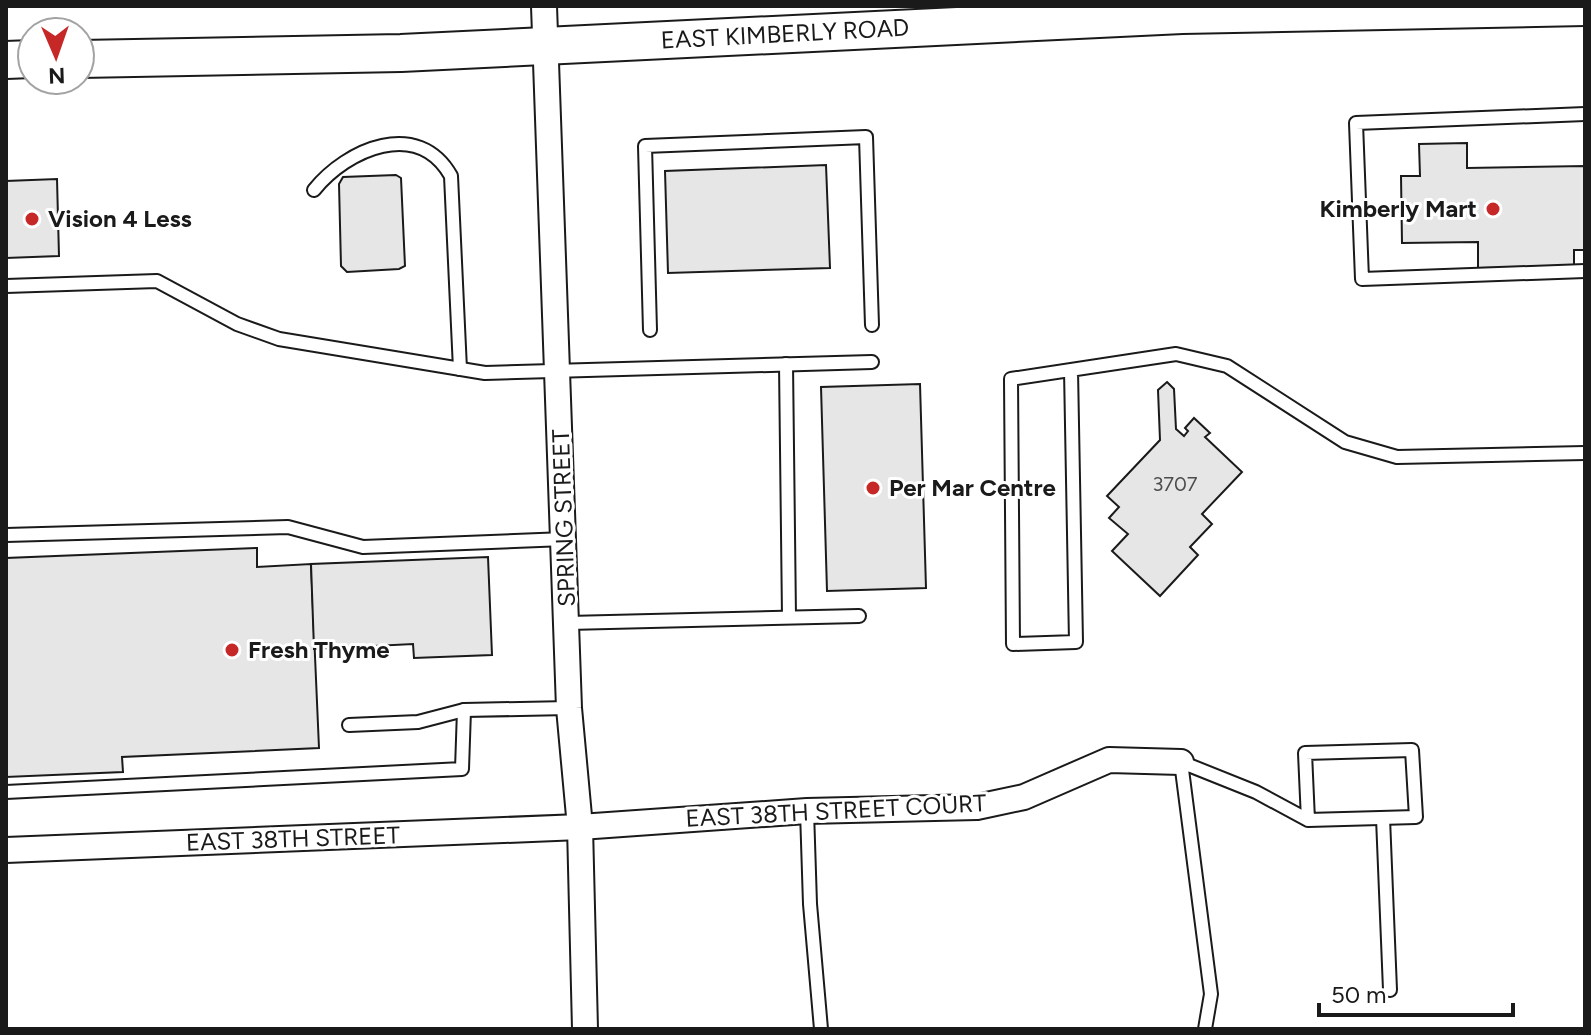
<svg xmlns="http://www.w3.org/2000/svg" width="1591" height="1035" font-family="Figtree,sans-serif">
<rect width="100%" height="100%" fill="#fff"/>
<g fill="#e6e6e6" stroke="#1a1a1a" stroke-width="2">
<polygon points="1467,143 1467,168 1585,166 1585,250 1574,250 1574,267 1478,268 1478,242 1402,243 1401,176 1420,176 1419,144"/>
<polygon points="826,165 830,268 668,273 665,171"/>
<polygon points="396,175 401,178 405,266 399,269 347,272 341,266 339,184 343,177"/>
<polygon points="57,179 59,256 6,258 6,181"/>
<polygon points="1167,382 1174,389 1176,429 1184,436 1188,431 1185,428 1194,418 1210,433 1205,437 1242,472 1202,514 1212,524 1190,547 1198,555 1160,596 1112,551 1128,534 1109,518 1119,507 1107,496 1160,440 1158,390"/>
<polygon points="920,384 926,588 827,591 821,387"/>
<polygon points="257,548 257,567 311,564 319,748 122,757 123,772 6,777 6,558"/>
<polygon points="488,557 492,655 414,658 413,644 314,649 311,564"/>
</g>
<g fill="none" stroke-linecap="round" stroke-linejoin="round">
<defs>
<g id="lane">
<polyline points="1585,114 1356,123 1362,279 1585,271"/>
<path d="M 314,190 C 347,149 418,118 451,176 L 460,369"/>
<polyline points="6,286 157,281 237,324 279,339 485,373 872,362"/>
<polyline points="650,330 645,146 866,137 872,325"/>
<polyline points="786,364 789,617"/>
<polyline points="1071,370 1076,642 1013,644 1011,379 1176,354 1227,366 1345,442 1397,457 1585,453"/>
<polyline points="6,535 288,527 363,547 565,539"/>
<polyline points="568,623 859,616"/>
<polyline points="349,725 418,722 464,710 569,708"/>
<polyline points="1181,762 1256,792 1308,820 1416,817 1412,750 1305,753 1308,820"/>
<polyline points="1181,762 1211,994 1205,1029"/>
<polyline points="6,792 462,769 464,710"/>
<polyline points="807,811 810,904 821,1029"/>
<polyline points="1383,818 1390,990"/>
</g>
<g id="street">
<polyline points="544,6 569,708 580,827 585,1029"/>
<polyline points="6,850 580,827 807,811 977,807 1024,797 1109,760 1181,762"/>
</g>
<g id="primary">
<polyline points="80,59 401,53 1182,15 1585,7"/>
<polyline points="6,60 32,59"/>
</g>
</defs>
<use href="#lane" stroke="#1a1a1a" stroke-width="16"/>
<use href="#street" stroke="#1a1a1a" stroke-width="28"/>
<use href="#primary" stroke="#1a1a1a" stroke-width="40"/>
<use href="#lane" stroke="#fff" stroke-width="12"/>
<use href="#street" stroke="#fff" stroke-width="24"/>
<use href="#primary" stroke="#fff" stroke-width="36"/>
</g>
<g fill="#c62828" stroke="#fff" stroke-width="3">
<circle cx="1493" cy="209" r="8"/>
<circle cx="32" cy="219" r="8"/>
<circle cx="873" cy="488" r="8"/>
<circle cx="232" cy="650" r="8"/>
</g>
<g text-anchor="middle" stroke-width="6" stroke-linejoin="round" paint-order="stroke">
<g font-size="20" fill="#4d4d4d">
<text x="1175" y="491">3707</text>
</g>
<g font-size="24" fill="#1a1a1a" stroke="#fff">
<text transform="translate(785 34) rotate(-3)" y="8">EAST KIMBERLY ROAD</text>
<text transform="translate(564 518) rotate(-92)" y="8">SPRING STREET</text>
<text transform="translate(836 811) rotate(-3)" y="8">EAST 38TH STREET COURT</text>
<text transform="translate(293 839) rotate(-2)" y="8">EAST 38TH STREET</text>
</g>
<g font-size="24" font-weight="bold" fill="#1a1a1a" stroke="#fff" text-anchor="start">
<text x="1477" y="217" text-anchor="end">Kimberly Mart</text>
<text x="48" y="227">Vision 4 Less</text>
<text x="889" y="496">Per Mar Centre</text>
<text x="248" y="658">Fresh Thyme</text>
</g>
</g>
<rect width="1591" height="1035" fill="none" stroke="#1a1a1a" stroke-width="16"/>
<g transform="translate(56 56) rotate(178)"><circle r="38" fill="#ffffff" stroke="#a3a3a3" stroke-width="2"/>
<path d="M0-6L14 30L0 20L-14 30Z" fill="#c62828"/>
<text y="-12" font-size="22" font-weight="bold" text-anchor="middle" fill="#1a1a1a">N</text>
</g>
<path d="M1319 1003v12h194v-12" fill="none" stroke="#1a1a1a" stroke-width="4"/>
<text x="1331" y="1003" font-size="24" fill="#1a1a1a" stroke="#ffffff" stroke-width="6" paint-order="stroke">50 m</text>
</svg>
